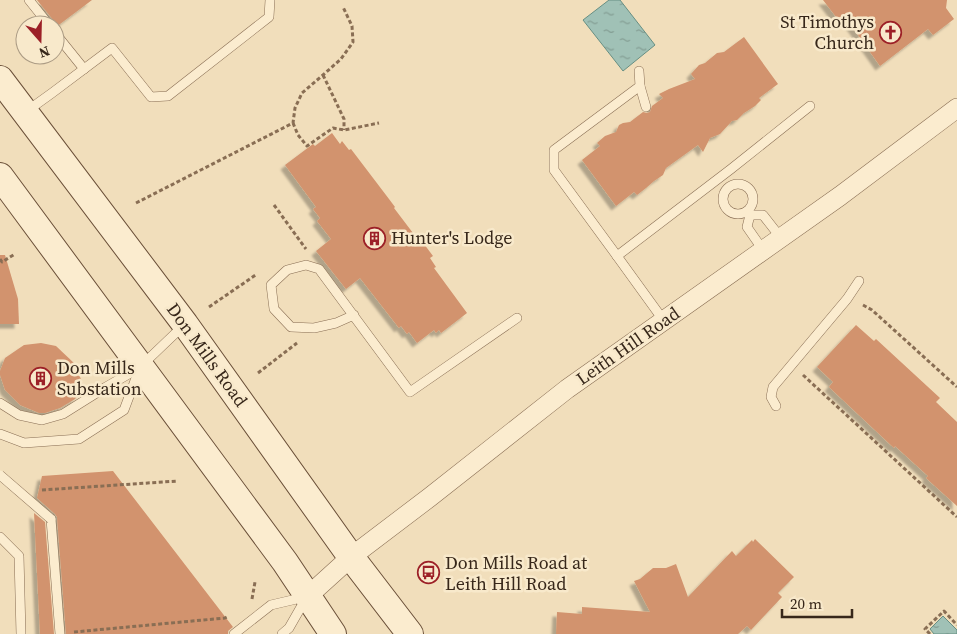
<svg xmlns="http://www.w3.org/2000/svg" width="957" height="634" font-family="'Source Serif 4',serif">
<defs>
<pattern id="water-ripples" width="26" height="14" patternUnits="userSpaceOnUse" patternTransform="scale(1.25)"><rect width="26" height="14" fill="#a0c1b6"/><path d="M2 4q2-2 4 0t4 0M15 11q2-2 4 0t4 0" fill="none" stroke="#839d93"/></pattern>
<filter id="shadow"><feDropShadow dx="-4.5" dy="4.5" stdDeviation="1" flood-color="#0004"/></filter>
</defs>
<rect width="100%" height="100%" fill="#f1debb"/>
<g fill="url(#water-ripples)" stroke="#678f83">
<polygon points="609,0 620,0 655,45 623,71 583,20"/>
<polygon points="943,616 957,630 957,634 934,634 930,629"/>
</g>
<g fill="#d2936e" filter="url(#shadow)">
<polygon points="37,0 92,0 56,27 55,27 54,21"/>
<polygon points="823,0 947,0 946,8 954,19 933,35 928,29 880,66 846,18 840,22"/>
<polygon points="744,37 778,84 759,98 761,100 755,106 744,113 737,120 732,121 720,134 710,138 703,152 698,145 666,168 663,175 654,181 646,188 637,195 634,192 616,206 582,160 600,146 597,143 605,136 616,132 619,125 623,123 630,122 643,112 647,113 650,112 652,106 663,98 659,94 669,89 695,79 691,74 699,65 705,63 717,53 724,52"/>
<polygon points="332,133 340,144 342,141 349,150 351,149 389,199 395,207 394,208 416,237 418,236 433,256 430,258 436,267 434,268 467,313 441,333 439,330 436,333 434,330 417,343 409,332 407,334 401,326 399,328 360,278 346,289 316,251 331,239 317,221 320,218 313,209 316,207 285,165 313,144 315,146"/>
<polygon points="0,255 5,255 18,299 19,324 0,324"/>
<polygon points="856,325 874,341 876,339 940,398 936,402 957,422 957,506 926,478 928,476 895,446 894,448 829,387 833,382 817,367"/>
<polygon points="41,343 56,346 75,364 82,382 83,389 75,399 60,408 45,413 39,413 20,405 5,390 0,375 0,371 5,358 24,345"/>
<polygon points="113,471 233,627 228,631 228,634 66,634 57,517 55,514 37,498 42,476"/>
<polygon points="34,513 45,522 54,634 40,634"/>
<polygon points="755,539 794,577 778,593 782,597 751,630 747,626 738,634 556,634 557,612 582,614 582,607 650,612 634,581 640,579 653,568 666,568 676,564 688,597 732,551 736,556 752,540 753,542"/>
</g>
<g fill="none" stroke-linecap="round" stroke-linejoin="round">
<defs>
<g id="lane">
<polyline points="29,0 49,25"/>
<polyline points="55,33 84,69"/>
<polyline points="639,71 640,86 554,150 554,170 617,256 731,169 810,106"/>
<polyline points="640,86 646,107"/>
<polyline points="27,111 52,93 112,48 151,97 168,96 269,17 270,0"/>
<circle cx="738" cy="199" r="15"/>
<polyline points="750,215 763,215 781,238"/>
<polyline points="750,215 747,227 763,250"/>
<polyline points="617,256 664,321"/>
<polyline points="354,315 336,323 314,328 291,327 274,309 271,285 287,270 306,265 319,269 410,392 517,318"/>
<polyline points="0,403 19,415 42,420 63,414 106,387 139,368 183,326"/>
<polyline points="776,406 771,397 773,387 847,299 859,281"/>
<polyline points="0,434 24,443 79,439 124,410 139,370"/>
<polyline points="51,519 60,634"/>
<polyline points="0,537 19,556 21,634"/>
<polyline points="234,634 271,605 305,597"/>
<polyline points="282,634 289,628 305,600"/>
</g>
<polyline id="street" points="308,596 351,557 430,497 567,389 840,196 957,108"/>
<g id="secondary">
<polyline points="0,79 185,324 351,557 410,634"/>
<polyline points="0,176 285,562 333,634"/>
</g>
</defs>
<use href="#lane" stroke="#896e54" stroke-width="10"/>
<use href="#street" stroke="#896e54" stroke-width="20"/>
<use href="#secondary" stroke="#6a4f38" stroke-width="28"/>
<g stroke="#896e54" stroke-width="3" stroke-dasharray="4 2.5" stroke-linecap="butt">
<polyline points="323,75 344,119 344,130"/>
<polyline points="293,123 298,135 307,146 333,128 344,130 379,123"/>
<polyline points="136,203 293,123 295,108 302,93 323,75 341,59 353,42 352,26 343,7"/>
<polyline points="274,205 306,249"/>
<polyline points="0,259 2,262 15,254"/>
<polyline points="863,305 872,310 957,387"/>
<polyline points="209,307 257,274"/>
<polyline points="258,373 297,343"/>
<polyline points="803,375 957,517"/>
<polyline points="42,490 178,481"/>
<polyline points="252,599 255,582"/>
<polyline points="74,632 225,618 227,617"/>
<polyline points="930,634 925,629 944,611 957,625"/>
</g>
<use href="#lane" stroke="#fbeccf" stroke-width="9"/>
<use href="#street" stroke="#fbeccf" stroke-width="19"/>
<use href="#secondary" stroke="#fbeccf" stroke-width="26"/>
<defs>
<polyline id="lane-bridge" points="0,475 51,519"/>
</defs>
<use href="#lane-bridge" stroke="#896e54" stroke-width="10" stroke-linecap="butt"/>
<use href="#lane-bridge" stroke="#fbeccf" stroke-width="9"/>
</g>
<defs>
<symbol id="church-ring" viewBox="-11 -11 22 22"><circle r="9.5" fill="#f8e9cb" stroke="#9c2027" stroke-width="1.5"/><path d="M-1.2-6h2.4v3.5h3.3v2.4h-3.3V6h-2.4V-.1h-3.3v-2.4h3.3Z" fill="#9c2027"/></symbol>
<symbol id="building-ring" viewBox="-11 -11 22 22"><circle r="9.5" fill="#f8e9cb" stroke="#9c2027" stroke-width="1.5"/><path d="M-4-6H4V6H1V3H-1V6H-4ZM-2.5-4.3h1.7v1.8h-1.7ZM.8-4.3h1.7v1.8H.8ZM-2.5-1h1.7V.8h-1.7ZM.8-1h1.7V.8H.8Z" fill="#9c2027"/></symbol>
<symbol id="bus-ring" viewBox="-11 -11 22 22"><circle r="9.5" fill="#f8e9cb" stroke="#9c2027" stroke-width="1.5"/><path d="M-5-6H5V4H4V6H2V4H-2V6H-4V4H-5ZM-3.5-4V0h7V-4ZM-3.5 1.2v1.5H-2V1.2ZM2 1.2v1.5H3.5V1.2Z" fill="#9c2027"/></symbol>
</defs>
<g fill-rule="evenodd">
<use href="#church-ring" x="878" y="20" width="25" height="25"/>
<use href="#building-ring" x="362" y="226" width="25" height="25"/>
<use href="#building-ring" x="28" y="366" width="25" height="25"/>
<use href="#bus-ring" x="416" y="560" width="25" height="25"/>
</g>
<g text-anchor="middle" stroke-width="5" stroke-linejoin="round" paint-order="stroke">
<g font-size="18" fill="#37271a" stroke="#f8e9cb" text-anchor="start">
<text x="874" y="28" text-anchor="end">St Timothys<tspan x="874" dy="21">Church</tspan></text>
<text x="391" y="244">Hunter's Lodge</text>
<text x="57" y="374">Don Mills<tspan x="57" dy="21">Substation</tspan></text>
<text x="445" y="569">Don Mills Road at<tspan x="445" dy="21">Leith Hill Road</tspan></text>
</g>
<g font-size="18" fill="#37271a" stroke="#f8e9cb">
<text transform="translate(628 346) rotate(-35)" y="6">Leith Hill Road</text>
<text transform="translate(207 355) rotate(54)" y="6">Don Mills Road</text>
</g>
</g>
<g transform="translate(40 40) rotate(160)"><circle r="24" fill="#f8e9cb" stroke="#ab9b84"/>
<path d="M0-4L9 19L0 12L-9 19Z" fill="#9c2027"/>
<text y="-8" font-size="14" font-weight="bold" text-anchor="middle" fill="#37271a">N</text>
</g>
<path d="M782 609v8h70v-8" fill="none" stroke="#37271a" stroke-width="2.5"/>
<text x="790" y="609" font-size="15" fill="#37271a" stroke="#f8e9cb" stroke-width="4" paint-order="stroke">20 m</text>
</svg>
